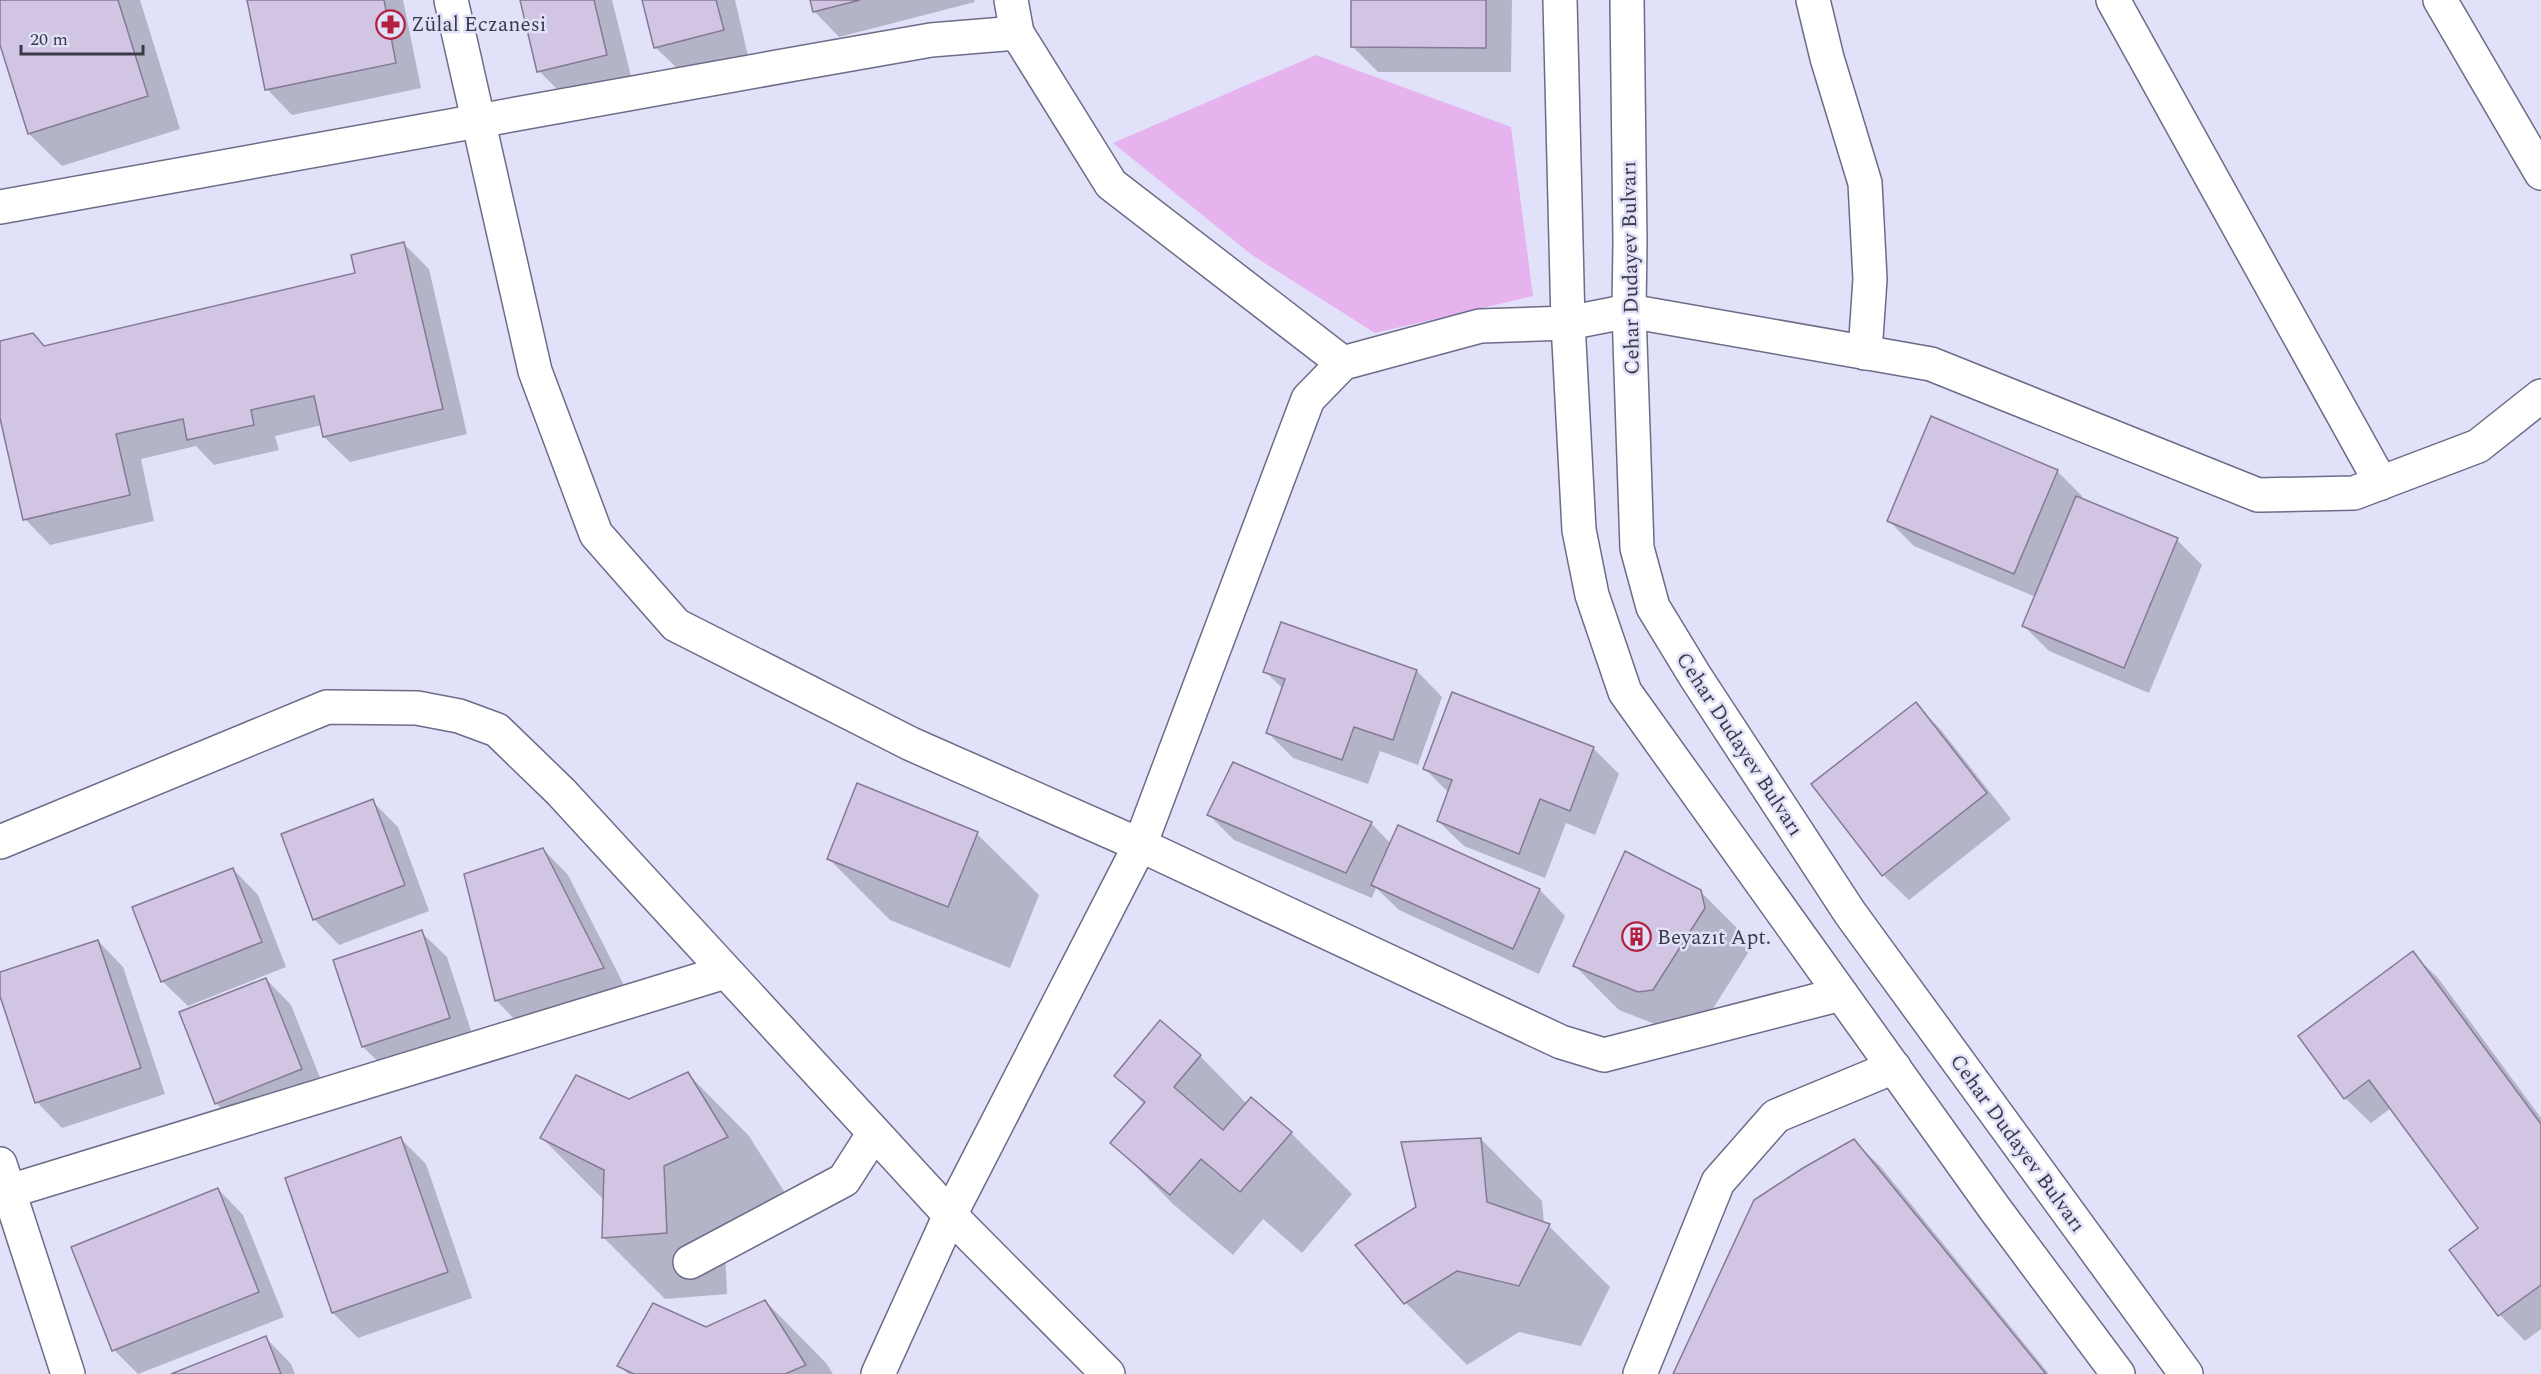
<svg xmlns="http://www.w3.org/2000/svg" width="2541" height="1374" font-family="Spectral,serif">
<rect width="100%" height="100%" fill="#e1e1fa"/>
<polygon fill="#e6b3ef" points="1316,55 1511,127 1533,296 1375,333 1252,255 1113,143"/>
<g fill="#0003">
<polygon points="0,0 140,0 180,129 62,166 29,134 0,40"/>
<polygon points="249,0 403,0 421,88 292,115 267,89"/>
<polygon points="521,0 612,0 632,80 564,96 539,71"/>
<polygon points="644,0 735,0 748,56 681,72 655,47"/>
<polygon points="811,0 974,0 975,2 839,37 814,11"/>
<polygon points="1353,0 1512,0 1511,72 1378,72 1352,46"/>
<polygon points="404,244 429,269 467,434 350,462 324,437 322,425 275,436 279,450 214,465 196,446 141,459 154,521 50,545 25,519 0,411 0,342 32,334 45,347 357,274"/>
<polygon points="2057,471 2082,496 2081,499 2177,540 2202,565 2149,693 2049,651 2024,626 2036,597 1914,546 1889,521"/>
<polygon points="1265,671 1417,671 1442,697 1418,765 1380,751 1368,784 1293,758 1268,733 1283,689"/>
<polygon points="1916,704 1941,730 2011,819 1909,900 1883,875 1813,785"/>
<polygon points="1593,748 1619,774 1595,835 1566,823 1545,878 1464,846 1438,821 1449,793 1425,769"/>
<polygon points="372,801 398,827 429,911 339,945 314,919"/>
<polygon points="1209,815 1371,823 1391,844 1399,827 1540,890 1565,916 1539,974 1399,910 1376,888 1372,898 1234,840"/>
<polygon points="977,834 1039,895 1010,968 890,920 828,858"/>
<polygon points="543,849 568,875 628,993 521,1026 496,1000"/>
<polygon points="233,869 258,895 286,967 188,1006 162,981"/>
<polygon points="1700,891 1745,936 1748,953 1697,1034 1683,1035 1619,1010 1575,966"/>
<polygon points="421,932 447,957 475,1043 389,1072 363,1047 335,961"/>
<polygon points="98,941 123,967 165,1094 62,1128 37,1102 0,991 0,974"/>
<polygon points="2412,953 2438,978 2541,1118 2541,1329 2525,1341 2500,1315 2451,1250 2480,1229 2391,1108 2371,1123 2345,1098"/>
<polygon points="266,979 291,1005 327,1095 241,1129 216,1103"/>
<polygon points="1200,1056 1247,1104 1291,1133 1352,1194 1302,1253 1263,1219 1233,1255 1174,1205 1113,1143 1145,1105 1116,1076"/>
<polygon points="688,1074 749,1136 789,1199 724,1228 727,1294 665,1299 604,1238 603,1199 542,1138"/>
<polygon points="401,1139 426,1164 472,1298 358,1338 333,1313"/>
<polygon points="1481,1139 1542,1201 1544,1224 1549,1226 1610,1287 1581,1346 1519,1332 1467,1365 1406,1303 1357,1245 1417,1207"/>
<polygon points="1854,1141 1880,1166 2049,1374 1675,1374"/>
<polygon points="218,1189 243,1215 284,1317 138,1374 114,1350"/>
<polygon points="765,1301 826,1363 833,1374 628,1374 619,1365"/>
<polygon points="266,1338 291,1364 295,1374 175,1374"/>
</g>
<g fill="#d1c5e3" stroke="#857a95" stroke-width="1.5">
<polygon points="0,0 118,0 148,96 28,134 0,45"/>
<polygon points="247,0 384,0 396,63 265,90"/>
<polygon points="520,0 594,0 607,55 537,72"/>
<polygon points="642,0 716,0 724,30 654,48"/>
<polygon points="810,0 860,0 813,12"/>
<polygon points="1351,0 1486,0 1486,48 1351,47"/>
<polygon points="404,242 443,409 323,437 314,396 251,410 254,425 187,440 183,419 116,434 130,495 23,520 0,418 0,341 33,333 44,346 355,273 351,255"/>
<polygon points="1931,416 2058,470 2014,574 1887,521"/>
<polygon points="2076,496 2178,538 2124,668 2022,626"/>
<polygon points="1281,622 1417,670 1393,740 1354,727 1342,760 1266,733 1285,679 1263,672"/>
<polygon points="1452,692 1594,747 1570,811 1540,799 1519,854 1437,821 1452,780 1423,769"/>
<polygon points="1916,702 1987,793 1882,876 1811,784"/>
<polygon points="1233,762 1372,822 1346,873 1207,815"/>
<polygon points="857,783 978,832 948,907 827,859"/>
<polygon points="373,799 405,885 313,920 281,834"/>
<polygon points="1398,825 1540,889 1513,949 1371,885"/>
<polygon points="543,848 604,968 495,1001 464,874"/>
<polygon points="1625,851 1701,890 1705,908 1653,990 1638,992 1573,966"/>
<polygon points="233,868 262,942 161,982 132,907"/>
<polygon points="422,930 450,1018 362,1047 333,960"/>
<polygon points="98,940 141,1068 35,1103 0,996 0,972"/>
<polygon points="2413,951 2541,1124 2541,1285 2498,1316 2449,1250 2478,1228 2369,1080 2344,1099 2298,1036"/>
<polygon points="266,978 302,1069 215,1104 179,1012"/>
<polygon points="1160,1020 1201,1055 1174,1087 1223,1130 1251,1097 1292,1132 1240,1192 1201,1159 1170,1195 1110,1143 1145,1102 1114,1076"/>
<polygon points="688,1072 728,1137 664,1166 667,1233 602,1238 604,1170 540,1138 576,1075 629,1099"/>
<polygon points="401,1137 448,1272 332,1313 285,1178"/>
<polygon points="1481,1138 1487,1202 1550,1224 1519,1286 1457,1271 1404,1304 1355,1245 1416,1207 1401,1142"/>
<polygon points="1854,1139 2046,1374 1673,1374 1754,1200 1803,1168"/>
<polygon points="218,1188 259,1292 112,1351 71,1247"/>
<polygon points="765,1300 806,1365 785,1374 634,1374 617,1366 653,1303 706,1327"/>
<polygon points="266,1336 281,1374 171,1374"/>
</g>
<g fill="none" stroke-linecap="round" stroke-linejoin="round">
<defs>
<g id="minor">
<polyline points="451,0 535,371 596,534 676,625 911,744 1140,845 1561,1042 1604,1055 1841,994"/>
<polyline points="1011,0 1017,33 1111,184 1343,363"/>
<polyline points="1560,0 1568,323 1579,530 1592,595 1625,692 1995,1209 2118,1374"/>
<polyline points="1627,0 1630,241 1629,311 1637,548 1653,607 1695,676 1850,913 2186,1374"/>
<polyline points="1813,0 1827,58 1865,183 1870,279 1865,353"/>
<polyline points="2113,0 2381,483"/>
<polyline points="2440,0 2541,173"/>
<polyline points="0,207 800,63 931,40 1017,33"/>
<polyline points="0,842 327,707 417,708 459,716 497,730 561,792 950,1215 1108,1374"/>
<polyline points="0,1164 68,1374"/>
<polyline points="10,1191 725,972"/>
<polyline points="690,1262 844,1180 874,1133"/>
<polyline points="878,1374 950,1215 1140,845 1308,399 1343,363 1480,326 1568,323 1629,311 1931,364 2258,495 2354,493 2478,446 2541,396"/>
<polyline points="1640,1374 1718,1182 1776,1116 1894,1067"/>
</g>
</defs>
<use href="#minor" stroke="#6d6c88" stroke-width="36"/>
<use href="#minor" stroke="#fff" stroke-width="33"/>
</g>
<defs>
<symbol id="pharmacy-ring" viewBox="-11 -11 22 22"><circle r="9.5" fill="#e1e1fa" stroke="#b32140" stroke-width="1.5"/><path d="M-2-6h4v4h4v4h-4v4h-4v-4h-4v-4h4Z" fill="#b32140"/></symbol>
<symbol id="building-ring" viewBox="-11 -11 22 22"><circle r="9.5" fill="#e1e1fa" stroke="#b32140" stroke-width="1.5"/><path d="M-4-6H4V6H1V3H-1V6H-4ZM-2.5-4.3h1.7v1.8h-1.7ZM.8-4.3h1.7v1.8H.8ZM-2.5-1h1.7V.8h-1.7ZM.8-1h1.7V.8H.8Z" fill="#b32140"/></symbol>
</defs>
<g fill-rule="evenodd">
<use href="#pharmacy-ring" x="374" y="8" width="33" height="33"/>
<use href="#building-ring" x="1620" y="920" width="33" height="33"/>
</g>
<g text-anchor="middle" stroke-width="5" stroke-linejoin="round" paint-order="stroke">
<g font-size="21" fill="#3b3b48" stroke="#e1e1fa" text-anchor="start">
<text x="411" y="31">Zülal Eczanesi</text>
<text x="1657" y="944">Beyazıt Apt.</text>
</g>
<g font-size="21" fill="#3b3b48" stroke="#e1e1fa">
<text transform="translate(1630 268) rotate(-91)" y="7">Cehar Dudayev Bulvarı</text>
<text transform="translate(1740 744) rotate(57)" y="7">Cehar Dudayev Bulvarı</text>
<text transform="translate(2018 1143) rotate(54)" y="7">Cehar Dudayev Bulvarı</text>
</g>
</g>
<path d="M21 45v9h122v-9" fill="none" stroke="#3b3b48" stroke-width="3"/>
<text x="30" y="45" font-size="18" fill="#3b3b48" stroke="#e1e1fa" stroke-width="4.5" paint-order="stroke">20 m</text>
</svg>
